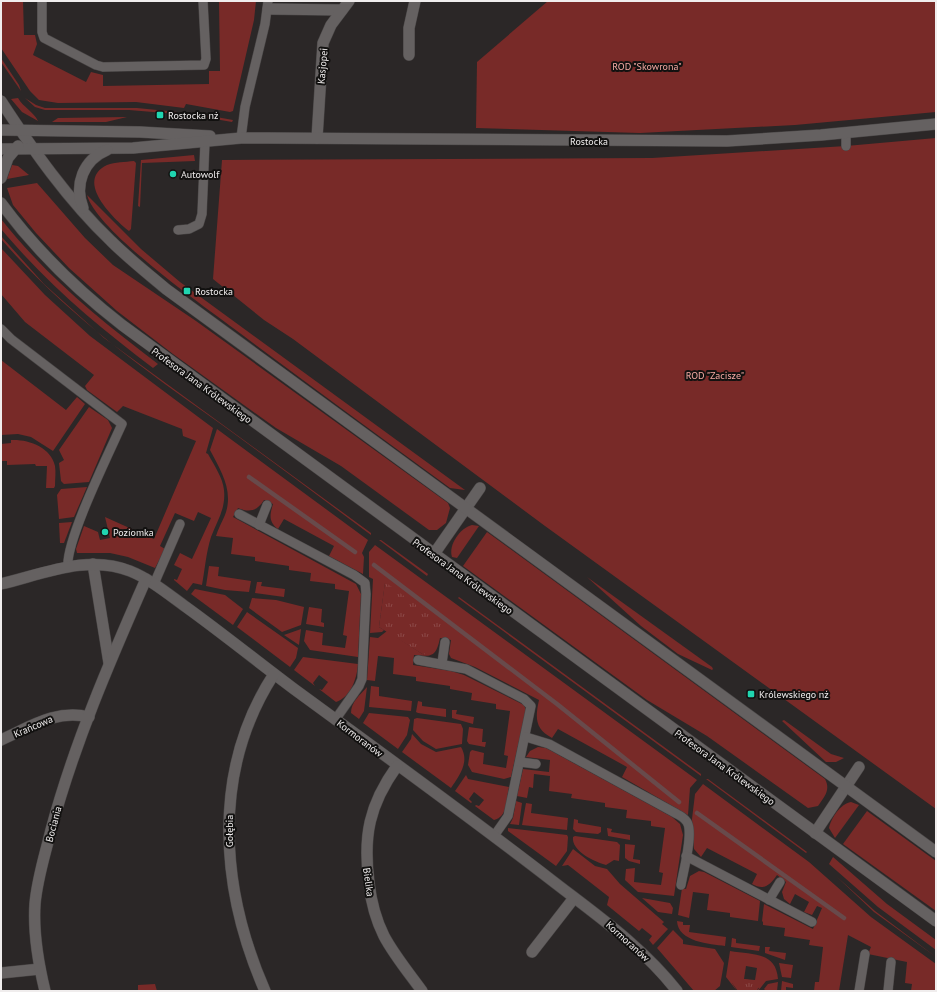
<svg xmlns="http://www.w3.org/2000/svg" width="937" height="992" font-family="'PT Sans',sans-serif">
<defs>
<pattern id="park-tufts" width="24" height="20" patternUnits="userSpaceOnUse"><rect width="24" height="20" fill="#782a28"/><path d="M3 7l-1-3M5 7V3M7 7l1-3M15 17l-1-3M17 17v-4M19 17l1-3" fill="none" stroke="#8c4948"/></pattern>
</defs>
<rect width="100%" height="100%" fill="#2b2727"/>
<g fill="#782a28" fill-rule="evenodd">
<polygon points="1,1 23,1 24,35 35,35 37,44 33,55 86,82 91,72 103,75 103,86 209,84 209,71 220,71 219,1 256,1 254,20 233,111 230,112 186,104 184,108 136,102 58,103 39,100 30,91 1,48"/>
<polygon points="548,1 936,1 936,112 795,125 640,133 476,128 477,62"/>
<polygon points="1,58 19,85 21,91 1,62"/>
<path d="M 18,98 C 23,107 34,112 38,121 L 22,112 L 11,99 Z"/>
<polygon points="25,98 36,105 45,108 137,108 177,112 177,114 129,110 45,110 35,107"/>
<polygon points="194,113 233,120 232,122 198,116"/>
<polygon points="127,117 106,122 52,122 58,118"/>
<polygon points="936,138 936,809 545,526 293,339 264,320 213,279 222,160 652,158 846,146"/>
<polygon points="194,155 195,161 142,163 140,207 138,206 141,160"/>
<path d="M 134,161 L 136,163 L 131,229 L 129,231 C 114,219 74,181 107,165 C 115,162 125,162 134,161 Z"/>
<polygon points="12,165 18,166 29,175 7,179"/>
<polygon points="37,183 85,238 113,265 196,321 448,503 450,508 446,523 437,530 429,530 341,466 276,428 173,354 117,311 69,268 36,233 13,205 7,188"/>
<path d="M 87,195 L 141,249 L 180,282 L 465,490 L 450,488 C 378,435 305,382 233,328 C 201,304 97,231 87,195 Z"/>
<path d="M 1,219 C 49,279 98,318 158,364 L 153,368 C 100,328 51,287 7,236 L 1,229 Z"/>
<path d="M 1,236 L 44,284 L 104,338 L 371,533 L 371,535 C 320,497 269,459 218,422 C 138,365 65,313 1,239 Z"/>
<path d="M 1,248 L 45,295 L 90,336 L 213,428 L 206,453 L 208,454 C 214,465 223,478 224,490 C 226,509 217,521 211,537 C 206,553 205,569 202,585 L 193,583 L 187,591 L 174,580 L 174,579 L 177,580 L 182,569 L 174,565 L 180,553 L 192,559 L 211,518 L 198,512 L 194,521 L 175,513 L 160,546 L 165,549 L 155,568 L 128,557 L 110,553 L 77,553 L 76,549 L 84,526 L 98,532 L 100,540 L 110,538 L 105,517 L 154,539 L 196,441 L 183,436 L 182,429 L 123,406 L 117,412 L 87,390 L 85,386 L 94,375 L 25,322 L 1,294 Z"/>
<polygon points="1,360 66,410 77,397 85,404 53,451 31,437 18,434 1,435"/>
<polygon points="89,407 108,420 112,428 89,482 64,484 61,481 59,463 64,460 59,450"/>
<path d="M 217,429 L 368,540 L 362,553 L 364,557 L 363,574 L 329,556 L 334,546 L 284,519 L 278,529 C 268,522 270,514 273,504 L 264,500 C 257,511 250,513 238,508 L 233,517 L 356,584 L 361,594 L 358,657 L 310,650 L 304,641 L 306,630 L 323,633 L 322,645 L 345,648 L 347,636 L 343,635 L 349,591 L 335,589 L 335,584 L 310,581 L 311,573 L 289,570 L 289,566 L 255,561 L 255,557 L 231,554 L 233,538 L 216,536 C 218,529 222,522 225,515 C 234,491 221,471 210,450 Z"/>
<path d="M 11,440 C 28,439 51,447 55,466 C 56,472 55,479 55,486 L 54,488 L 46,488 L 47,466 L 36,466 L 35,464 L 7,465 L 7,461 L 1,461 L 1,444 L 11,443 Z"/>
<polygon points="87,487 74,517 59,519 57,495 61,489"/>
<polygon points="72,522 64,543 60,543 59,523"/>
<path d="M 472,525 L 479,526 L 457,558 L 452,557 C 448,545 460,528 472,525 Z"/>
<path d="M 487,532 L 825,779 C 831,790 824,797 818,806 L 808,808 L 707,736 L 647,700 L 463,566 Z"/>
<polygon points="379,540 381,540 428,574 427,576"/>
<path d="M 375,545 L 697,780 L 690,788 L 688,815 L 622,777 L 627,767 L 558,729 L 552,738 C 535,729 535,718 539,700 L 475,667 L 451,658 L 449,654 L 451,640 L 440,638 C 436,657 432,657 414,655 L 413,665 L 451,671 L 464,675 L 524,705 L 526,710 L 511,777 L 504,779 L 472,772 L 468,765 L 470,752 L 472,750 L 484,753 L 483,764 L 506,768 L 508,756 L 504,755 L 510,711 L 496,709 L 496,704 L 471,700 L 472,693 L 450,689 L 450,686 L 416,681 L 416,677 L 393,674 L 394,658 L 378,656 L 375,681 L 367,680 L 370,637 L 378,638 L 387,631 L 424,655 L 385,583 L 379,627 L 384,630 L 382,632 L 370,633 L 373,579 L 369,577 L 369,552 Z"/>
<polygon points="209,566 219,567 218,576 251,581 249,592 225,590 206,586"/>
<polygon points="587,577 712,667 713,669 712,670 678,654 641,626"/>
<polygon points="257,582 262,582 261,586 285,589 284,597 255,593"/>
<polygon points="195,589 225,595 243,609 233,625 191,594"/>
<polygon points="459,597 701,774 701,776 458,598"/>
<polygon points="252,598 276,600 304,607 301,625 282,632 249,608"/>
<polygon points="309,607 322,609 321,622 324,623 324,627 306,624"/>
<polygon points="247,612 298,648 296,658 290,667 237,627"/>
<polygon points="301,629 299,645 284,635"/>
<path d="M 303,657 L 358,664 C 357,678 351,697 336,702 L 319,689 L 322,690 L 328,682 L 319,675 L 313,683 L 315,686 L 294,670 Z"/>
<polygon points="371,686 379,687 379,696 412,701 411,711 369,707"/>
<path d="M 367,687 L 364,711 L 359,719 L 351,713 C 351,702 360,695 367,687 Z"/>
<polygon points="418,701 422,702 422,706 446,709 446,717 418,713 416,712"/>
<polygon points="452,710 457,710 456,714 474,717 473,724 452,718"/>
<polygon points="369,713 408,717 410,720 407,735 398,749 363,723"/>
<polygon points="417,718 461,724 463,729 462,744 436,749 423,741 413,730 414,719"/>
<polygon points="784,720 831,754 844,758 836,762 826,762 782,721"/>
<polygon points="469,727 483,729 482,742 486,742 485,747 469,744 467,741"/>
<path d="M 412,734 L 421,744 L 436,752 L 461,747 C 470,762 459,776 451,788 L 402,752 L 411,739 Z"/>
<polygon points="538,747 546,748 672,817 680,824 683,835 674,896 638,892 625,880 626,869 635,868 634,882 661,885 663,873 659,872 665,828 651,826 651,821 626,818 627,810 605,807 605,803 571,798 572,794 549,791 550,776 534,774 533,788 529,787 527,798 517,796 523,769 549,772 550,760 526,757 530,751"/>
<path d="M 466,775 L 468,779 L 509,787 C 506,799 508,817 494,820 L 475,806 L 476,805 L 479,806 L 484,800 L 474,792 L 469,799 L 472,802 L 471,803 L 455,791 Z"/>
<polygon points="706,779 708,779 807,852 806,853"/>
<path d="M 703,784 L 809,862 L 871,917 L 936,964 L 936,991 L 911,991 L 912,984 L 905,983 L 907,962 L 868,954 L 871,947 L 848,935 L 839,991 L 814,991 L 815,982 L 819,982 L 823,947 L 809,945 L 810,940 L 784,936 L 785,928 L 763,925 L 763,922 L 762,921 L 764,904 L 813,929 L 822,908 L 817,906 L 812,915 L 804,912 L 809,902 L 795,894 L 790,904 L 784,899 L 782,892 L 786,882 L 777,875 C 770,885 764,891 752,884 L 757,874 L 707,848 L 701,857 L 694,849 L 692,819 L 695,794 Z"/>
<polygon points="516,801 522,803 519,825 510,824 513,818"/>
<path d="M 851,802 L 859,805 L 835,838 L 829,828 C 831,818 840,804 851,802 Z"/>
<polygon points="526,803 532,804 531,813 568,818 567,830 522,825"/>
<polygon points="867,811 936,861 936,911 843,844"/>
<polygon points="574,819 578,820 578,823 601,827 601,832 598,834 576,832 573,829"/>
<polygon points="508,828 567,835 568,837 567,851 556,866 508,831"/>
<polygon points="607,828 612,829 611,832 630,835 630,840 608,836"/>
<path d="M 575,836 L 617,842 L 620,845 L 619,861 L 614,860 L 606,865 C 595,862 571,851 573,837 Z"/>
<polygon points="625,844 635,845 633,859 640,860 640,864 629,861 625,858"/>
<polygon points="573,849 595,866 607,869 620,884 664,922 662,924 668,929 653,945 649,940 652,936 642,928 639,931 607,905 609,897 568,865 562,866"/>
<polygon points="833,857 887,904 936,940 936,950 878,907 829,864"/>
<polygon points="699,871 704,872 760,901 758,921 730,917 730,913 707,910 709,894 693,892 689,918 678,915 682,888 686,889 690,876"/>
<polygon points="836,876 875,911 936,957 874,912"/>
<polygon points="642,898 670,903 673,908 672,914 658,912"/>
<path d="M 677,921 L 683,922 L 683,925 L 690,925 L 689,932 L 726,937 L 725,946 C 710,944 678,942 677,921 Z"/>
<polygon points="673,930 683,940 683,944 715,949 724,963 720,986 714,991 694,991 657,948"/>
<polygon points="732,938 736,939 736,943 760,946 759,951 731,947"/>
<polygon points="765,947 770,947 769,951 786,953 785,960 765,953"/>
<path d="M 730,951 C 752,955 776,951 778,979 L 766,981 L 758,991 L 757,991 L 759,988 L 732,983 L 737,991 L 726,977 ZM 746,966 L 757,968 L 755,980 L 744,979 Z"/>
<polygon points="779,963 793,965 791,978 782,977"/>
<polygon points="782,981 793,984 793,988 786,987 786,991 781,991"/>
<polygon points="778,982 777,991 766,991 764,989 768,984"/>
<polygon points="155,984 157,991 138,991 138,985"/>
</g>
<g fill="url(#park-tufts)">
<polygon points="385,582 442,624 424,655 379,627"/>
<polygon points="734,977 760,982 757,991 738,991 732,983"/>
</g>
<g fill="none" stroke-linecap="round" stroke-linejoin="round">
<g stroke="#684a4b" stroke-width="4.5">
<polyline points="249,477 355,552"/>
<polyline points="374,565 557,704 679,802"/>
<polyline points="697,813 844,918"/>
</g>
<defs>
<g id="service">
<polyline points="42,1 42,32 44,38 96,65 103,67 204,65 206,59 203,1"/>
<polyline points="846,133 846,146"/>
<polyline points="241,138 245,107 265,24 268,1"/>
<polyline points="178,230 189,229 199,224 202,214 205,142"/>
<path d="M 1,329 L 11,339 L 122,424 C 109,453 65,542 68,567"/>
<polyline points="239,514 354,575 365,583 366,594 362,679 359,686 335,720"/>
<polyline points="259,525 267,505"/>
<polyline points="154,584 180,524"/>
<polyline points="418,660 466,669 524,699 531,706 508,816 494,836"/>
<polyline points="442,663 445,642"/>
<path d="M 526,737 L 549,744 L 677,814 C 681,816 685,819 687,822 C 694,833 683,872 681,885"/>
<polyline points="520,762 536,764"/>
<polyline points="686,856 812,922"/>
<polyline points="769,900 780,882"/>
<polyline points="859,991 865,954"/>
<polyline points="888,991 891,962"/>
</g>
<g id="minor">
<polyline points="268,9 342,10"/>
<polyline points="409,55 409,28 415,1"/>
<polyline points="317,138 323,43 331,25 349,1"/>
<polyline points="434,554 480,488"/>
<polyline points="93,564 109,663"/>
<path d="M 1,584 C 43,574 88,554 130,571 C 150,579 168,594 186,607 C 222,633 258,662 294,689 C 380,752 466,814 550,879 C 595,914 642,946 677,991"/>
<path d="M 1,740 C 30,727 56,709 89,717"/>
<path d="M 397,766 C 369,805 363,836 369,883 C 371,901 376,920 384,936 C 394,955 409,973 422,991"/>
<polyline points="815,833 859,767"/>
<polyline points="532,952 574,898"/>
<polyline points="1,973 40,969"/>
<path d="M 45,991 C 38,962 33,934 35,904 C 37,879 45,855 51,830 C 74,744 110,661 146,579"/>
<path d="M 265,991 C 220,888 211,771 274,674"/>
</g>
<g id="tertiary">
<path d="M 1,101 C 33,150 68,200 111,241 C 128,258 147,273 166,289 L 936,852"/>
<polyline points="1,130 140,132 210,136"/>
<polyline points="1,149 133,148 241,138 268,138 727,141 821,135 936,124"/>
<polyline points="1,178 8,158 18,146"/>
<path d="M 1,203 C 35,249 77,290 122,325 L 936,921"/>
<path d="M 83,208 C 74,185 83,160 107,150"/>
</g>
</defs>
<use href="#service" stroke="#484545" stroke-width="10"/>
<use href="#minor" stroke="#484545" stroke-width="12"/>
<use href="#tertiary" stroke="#484545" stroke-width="12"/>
<use href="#service" stroke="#656161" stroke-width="9"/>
<use href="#minor" stroke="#656161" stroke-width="11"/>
<use href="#tertiary" stroke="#656161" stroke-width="11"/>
</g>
<g fill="#20d5b0" stroke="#121110" stroke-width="1.5">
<rect x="156" y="111" width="8" height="8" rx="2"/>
<circle cx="173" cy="174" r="4"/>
<rect x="183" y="287" width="8" height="8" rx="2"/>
<circle cx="105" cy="532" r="4"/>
<rect x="747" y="690" width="8" height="8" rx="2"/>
</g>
<g text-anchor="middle" stroke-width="4" stroke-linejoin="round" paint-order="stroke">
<g font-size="10" fill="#f0eded" stroke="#121110">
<text transform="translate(322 66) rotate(-85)" y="4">Kasjopei</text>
<text x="589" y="145">Rostocka</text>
<text transform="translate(202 385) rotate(36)" y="4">Profesora Jana Królewskiego</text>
<text transform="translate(463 576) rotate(36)" y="4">Profesora Jana Królewskiego</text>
<text transform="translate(33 726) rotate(-23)" y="4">Krańcowa</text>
<text transform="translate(360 738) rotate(37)" y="4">Kormoranów</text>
<text transform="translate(725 767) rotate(36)" y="4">Profesora Jana Królewskiego</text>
<text transform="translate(53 824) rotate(-75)" y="4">Bociania</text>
<text transform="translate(229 831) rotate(-90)" y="4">Gołębia</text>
<text transform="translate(369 882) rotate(82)" y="4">Bielika</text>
<text transform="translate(628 941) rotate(42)" y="4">Kormoranów</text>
</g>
<g font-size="10" fill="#f2a8a2" stroke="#121110">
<text x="647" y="70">ROD "Skowrona"</text>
<text x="715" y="379">ROD "Zacisze"</text>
</g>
<g font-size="10" fill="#f0eded" stroke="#121110" text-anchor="start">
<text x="168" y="119">Rostocka nż</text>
<text x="181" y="178">Autowolf</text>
<text x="195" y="295">Rostocka</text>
<text x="113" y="536">Poziomka</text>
<text x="759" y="698">Królewskiego nż</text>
</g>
</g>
<rect width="937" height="992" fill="none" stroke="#f0eded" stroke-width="4"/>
</svg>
